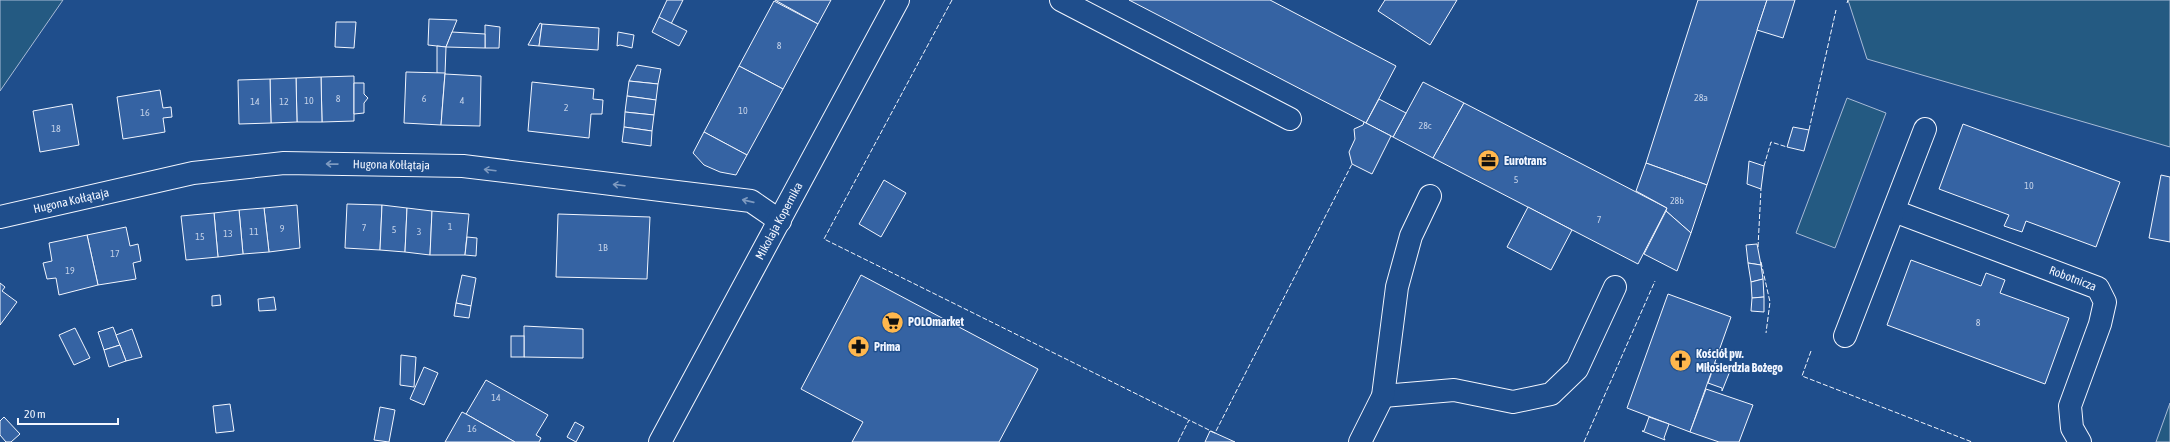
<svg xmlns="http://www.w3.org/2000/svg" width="2170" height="442" font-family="'Asap Condensed',sans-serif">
<rect width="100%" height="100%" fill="#1f4e8c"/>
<g fill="#245a82" stroke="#a8bbd7">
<polygon points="0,0 63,0 0,91"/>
<polygon points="1848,0 2170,0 2170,147 1867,59"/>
<polygon points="1847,98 1886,113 1835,248 1796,233"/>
<polygon points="2170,403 2170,442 2156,442"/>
</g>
<g fill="#3563a3" stroke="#f2f6ff">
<polygon points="667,0 683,0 671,24 659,17"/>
<polygon points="775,0 831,0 818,24"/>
<polygon points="1129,0 1270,0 1396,66 1366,123"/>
<polygon points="1385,0 1457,0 1430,45 1378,11"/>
<polygon points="1698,0 1767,0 1707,185 1646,163"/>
<polygon points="1767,0 1795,0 1783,38 1757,30"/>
<polygon points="774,1 818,24 783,89 739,66"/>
<polygon points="659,17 687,31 679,46 652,32"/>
<polygon points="429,19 457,20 446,47 428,45"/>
<polygon points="336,22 356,22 354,48 335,47"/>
<polygon points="540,23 542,24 539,46 528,45"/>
<polygon points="542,24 599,28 598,50 539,46"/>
<polygon points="485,25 500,27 499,48 485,48"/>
<polygon points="452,32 485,34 485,48 446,47"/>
<polygon points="618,32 634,35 632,48 620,45 617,46"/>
<polygon points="437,46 446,47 445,74 437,73"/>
<polygon points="637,65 661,69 658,84 629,81"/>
<polygon points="739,66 783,89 747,155 704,132"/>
<polygon points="406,72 445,73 441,125 404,123"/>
<polygon points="445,74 481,76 480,126 441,125"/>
<polygon points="354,76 354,121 322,122 321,77"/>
<polygon points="321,77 322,122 297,122 296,78"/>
<polygon points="296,78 297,122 271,123 270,79"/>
<polygon points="270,79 271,123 239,124 238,80"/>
<polygon points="629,81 658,84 656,100 627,96"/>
<polygon points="532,82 594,89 593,99 603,100 602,114 591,114 589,138 528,131"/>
<polygon points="1423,82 1464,103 1433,158 1393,137"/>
<polygon points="354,83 364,83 364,94 368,98 364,103 364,113 354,114"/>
<polygon points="160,90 163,108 171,107 172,117 163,118 165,132 123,139 117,97"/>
<polygon points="627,96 656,100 654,115 625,112"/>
<polygon points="1379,99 1406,113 1393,137 1366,123"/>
<polygon points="1464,103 1667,208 1638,264 1433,158"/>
<polygon points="72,104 79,145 40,152 33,111"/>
<polygon points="625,112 654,115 652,131 624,127"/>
<polygon points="1364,122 1391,136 1372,174 1352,164 1349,152 1355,139 1354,129 1363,125"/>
<polygon points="1963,124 2120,182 2096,247 2026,221 2022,232 2004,226 2009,215 1939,189"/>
<polygon points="624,127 652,131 651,146 622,142"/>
<polygon points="1793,127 1809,130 1804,151 1787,147"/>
<polygon points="704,132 747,155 736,175 720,172 704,165 693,153"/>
<polygon points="1749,161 1764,166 1761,189 1747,184"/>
<polygon points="1646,163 1707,185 1691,233 1666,211 1667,208 1636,191"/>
<polygon points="2161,175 2170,177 2170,242 2149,238"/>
<polygon points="884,180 906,193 881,237 859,224"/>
<polygon points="347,204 382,205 380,250 345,248"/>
<polygon points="297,205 300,248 269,252 264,208"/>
<polygon points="382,205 407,208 405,252 380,250"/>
<polygon points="1528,207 1572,230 1551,270 1507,247"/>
<polygon points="264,208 269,252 243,254 239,210"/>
<polygon points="407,208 432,211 430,255 405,252"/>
<polygon points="239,210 243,254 218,257 214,213"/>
<polygon points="432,211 469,214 465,255 430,255"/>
<polygon points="1666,211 1691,233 1677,271 1644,254"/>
<polygon points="214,213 218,257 186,260 181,216"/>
<polygon points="558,214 650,217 647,279 556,277"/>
<polygon points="126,227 130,246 138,244 141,261 133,263 136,279 98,285 87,235"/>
<polygon points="87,235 98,285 59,295 56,278 47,279 43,263 52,261 49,243"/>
<polygon points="467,237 477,238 476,256 465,255"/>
<polygon points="1757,244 1761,265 1748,263 1746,245"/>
<polygon points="1911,260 1981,286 1986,273 2005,280 2000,293 2069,318 2045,384 1887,325"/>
<polygon points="1748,263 1761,265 1763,279 1751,282"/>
<polygon points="462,275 476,278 471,306 456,303"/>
<polygon points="861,275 1038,369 999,442 852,442 863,422 801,389"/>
<polygon points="1763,279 1764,297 1752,298 1751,282"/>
<polygon points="0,283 5,287 2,291 17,302 0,325"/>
<polygon points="1668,294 1731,317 1690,432 1627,408"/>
<polygon points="220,295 221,305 212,306 212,296"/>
<polygon points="274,297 276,310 259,311 258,299"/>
<polygon points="1764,297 1764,312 1751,311 1752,298"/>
<polygon points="456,303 471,306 469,318 454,316"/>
<polygon points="524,326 583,329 583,358 524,357"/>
<polygon points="113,327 120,345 104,350 98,332"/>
<polygon points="75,328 90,358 74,365 59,335"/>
<polygon points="132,329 142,357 126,361 116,335"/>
<rect x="511" y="336" width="13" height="21"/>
<polygon points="120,345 126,361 109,367 104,350"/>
<polygon points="401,355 416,357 414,387 400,385"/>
<polygon points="1715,363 1729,368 1732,366 1722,391 1722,388 1708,383"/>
<polygon points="424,367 438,373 424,405 410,399"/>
<polygon points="486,380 548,415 536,435 541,438 539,442 515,442 466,414"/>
<polygon points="1706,389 1753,405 1739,442 1719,442 1690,432"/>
<polygon points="230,404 234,431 216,433 213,406"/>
<polygon points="380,407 395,410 389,442 374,440"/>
<polygon points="462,412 466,414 515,442 445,442"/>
<polygon points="4,417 20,434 11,442 6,442 0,435 0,421"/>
<polygon points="1649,417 1669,424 1664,438 1665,440 1642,431 1644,431"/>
<polygon points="575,422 584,427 576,442 567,437"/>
<polygon points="1210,431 1215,433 1235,442 1205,442"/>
</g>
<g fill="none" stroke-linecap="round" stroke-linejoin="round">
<defs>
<g id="minor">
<polyline points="1061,0 1290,119"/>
<path id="s1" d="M 1894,211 L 2098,288 L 2105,302 L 2100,324 L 2070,406 L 2072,428 L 2080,442"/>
<path id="s2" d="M 0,217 L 193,173 L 284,163 L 463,166 L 751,201 L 780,221"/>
<polyline points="1845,336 1925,129"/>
<polyline points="1383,396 1454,390 1513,402 1551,394 1577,369 1615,287"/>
<path id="s3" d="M 660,442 L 898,0"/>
<polyline points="1360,442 1383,396 1397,287 1411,236 1430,196"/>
</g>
</defs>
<use href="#minor" stroke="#f2f6ff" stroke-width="24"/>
<use href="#minor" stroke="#1f4e8c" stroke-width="22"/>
<g stroke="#f2f6ff" stroke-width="1" stroke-dasharray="5 2" stroke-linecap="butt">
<polyline points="952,0 824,239 1189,420"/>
<polyline points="1847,3 1848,0"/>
<polyline points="1809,130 1836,10"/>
<polyline points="1764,166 1771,142 1787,147"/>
<polyline points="1758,247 1761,189"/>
<polyline points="1761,262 1770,302 1766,333"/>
<polyline points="1811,351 1802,376 1972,442"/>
<polyline points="1178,442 1189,420 1215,433 1352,164"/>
<polyline points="1584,442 1655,281"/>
</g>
</g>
<defs><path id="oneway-shaft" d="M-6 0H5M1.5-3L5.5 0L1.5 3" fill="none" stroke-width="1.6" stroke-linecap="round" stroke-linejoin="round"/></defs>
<g stroke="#7e9ac0">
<use href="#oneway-shaft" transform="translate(332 164) rotate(-179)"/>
<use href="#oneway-shaft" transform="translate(490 170) rotate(-173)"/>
<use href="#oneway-shaft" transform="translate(619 185) rotate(-173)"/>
<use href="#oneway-shaft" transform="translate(748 201) rotate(-167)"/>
</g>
<defs>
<symbol id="office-disc" viewBox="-11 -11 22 22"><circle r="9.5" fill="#ffb74d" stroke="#1f4e8c"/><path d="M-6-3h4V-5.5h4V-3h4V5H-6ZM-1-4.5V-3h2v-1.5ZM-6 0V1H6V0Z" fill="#111"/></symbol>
<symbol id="supermarket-disc" viewBox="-11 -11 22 22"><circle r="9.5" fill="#ffb74d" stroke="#1f4e8c"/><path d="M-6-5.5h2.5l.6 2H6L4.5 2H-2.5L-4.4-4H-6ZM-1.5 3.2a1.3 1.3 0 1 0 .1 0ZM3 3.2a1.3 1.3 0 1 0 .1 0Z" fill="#111"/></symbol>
<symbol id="pharmacy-disc" viewBox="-11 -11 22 22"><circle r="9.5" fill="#ffb74d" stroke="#1f4e8c"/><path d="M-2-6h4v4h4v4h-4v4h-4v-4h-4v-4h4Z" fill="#111"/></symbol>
<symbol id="church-disc" viewBox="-11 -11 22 22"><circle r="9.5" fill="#ffb74d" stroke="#1f4e8c"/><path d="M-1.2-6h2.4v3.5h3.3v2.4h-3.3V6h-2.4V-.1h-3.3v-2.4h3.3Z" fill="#111"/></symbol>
</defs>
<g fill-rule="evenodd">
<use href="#office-disc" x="1476" y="148" width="25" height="25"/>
<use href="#supermarket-disc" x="880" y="310" width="25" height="25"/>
<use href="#pharmacy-disc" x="846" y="334" width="25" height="25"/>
<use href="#church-disc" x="1668" y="348" width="25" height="25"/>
</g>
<g text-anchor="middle" stroke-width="3" stroke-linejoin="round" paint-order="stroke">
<g font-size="10" fill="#c3d1e8">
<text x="779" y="49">8</text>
<text x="1701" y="101">28a</text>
<text x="338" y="102">8</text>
<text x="424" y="102">6</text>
<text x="309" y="104">10</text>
<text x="462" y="104">4</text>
<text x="255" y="105">14</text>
<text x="284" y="105">12</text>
<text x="566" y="111">2</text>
<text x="743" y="114">10</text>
<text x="145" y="116">16</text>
<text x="1425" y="129">28c</text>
<text x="56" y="132">18</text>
<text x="1516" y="183">5</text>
<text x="2029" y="189">10</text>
<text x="1677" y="204">28b</text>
<text x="1599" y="223">7</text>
<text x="450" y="230">1</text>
<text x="364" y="231">7</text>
<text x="282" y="232">9</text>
<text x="394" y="233">5</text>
<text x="254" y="235">11</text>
<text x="419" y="235">3</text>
<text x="228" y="237">13</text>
<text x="200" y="240">15</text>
<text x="603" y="251">1B</text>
<text x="115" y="257">17</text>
<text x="70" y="274">19</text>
<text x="1978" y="326">8</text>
<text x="496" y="401">14</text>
<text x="472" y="432">16</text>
</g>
<g font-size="12" font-weight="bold" fill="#f2f6ff" stroke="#1f4e8c" text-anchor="start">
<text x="1504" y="165">Eurotrans</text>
<text x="908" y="326">POLOmarket</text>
<text x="874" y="351">Prima</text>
<text x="1696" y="358">Kościół pw.<tspan x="1696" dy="14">Miłosierdzia Bożego</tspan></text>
</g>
<g font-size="12" fill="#f2f6ff" stroke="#1f4e8c">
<text dy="4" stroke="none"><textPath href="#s2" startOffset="397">Hugona Kołłątaja</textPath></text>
<text dy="4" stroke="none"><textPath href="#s2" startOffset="73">Hugona Kołłątaja</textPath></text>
<text dy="4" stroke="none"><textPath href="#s3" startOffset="251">Mikołaja Kopernika</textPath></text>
<text dy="4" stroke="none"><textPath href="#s1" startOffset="191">Robotnicza</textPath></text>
</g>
</g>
<path d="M18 418v6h100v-6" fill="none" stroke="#f2f6ff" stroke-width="2"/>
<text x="24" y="418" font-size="12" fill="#f2f6ff" stroke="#1f4e8c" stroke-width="3" paint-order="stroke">20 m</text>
</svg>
